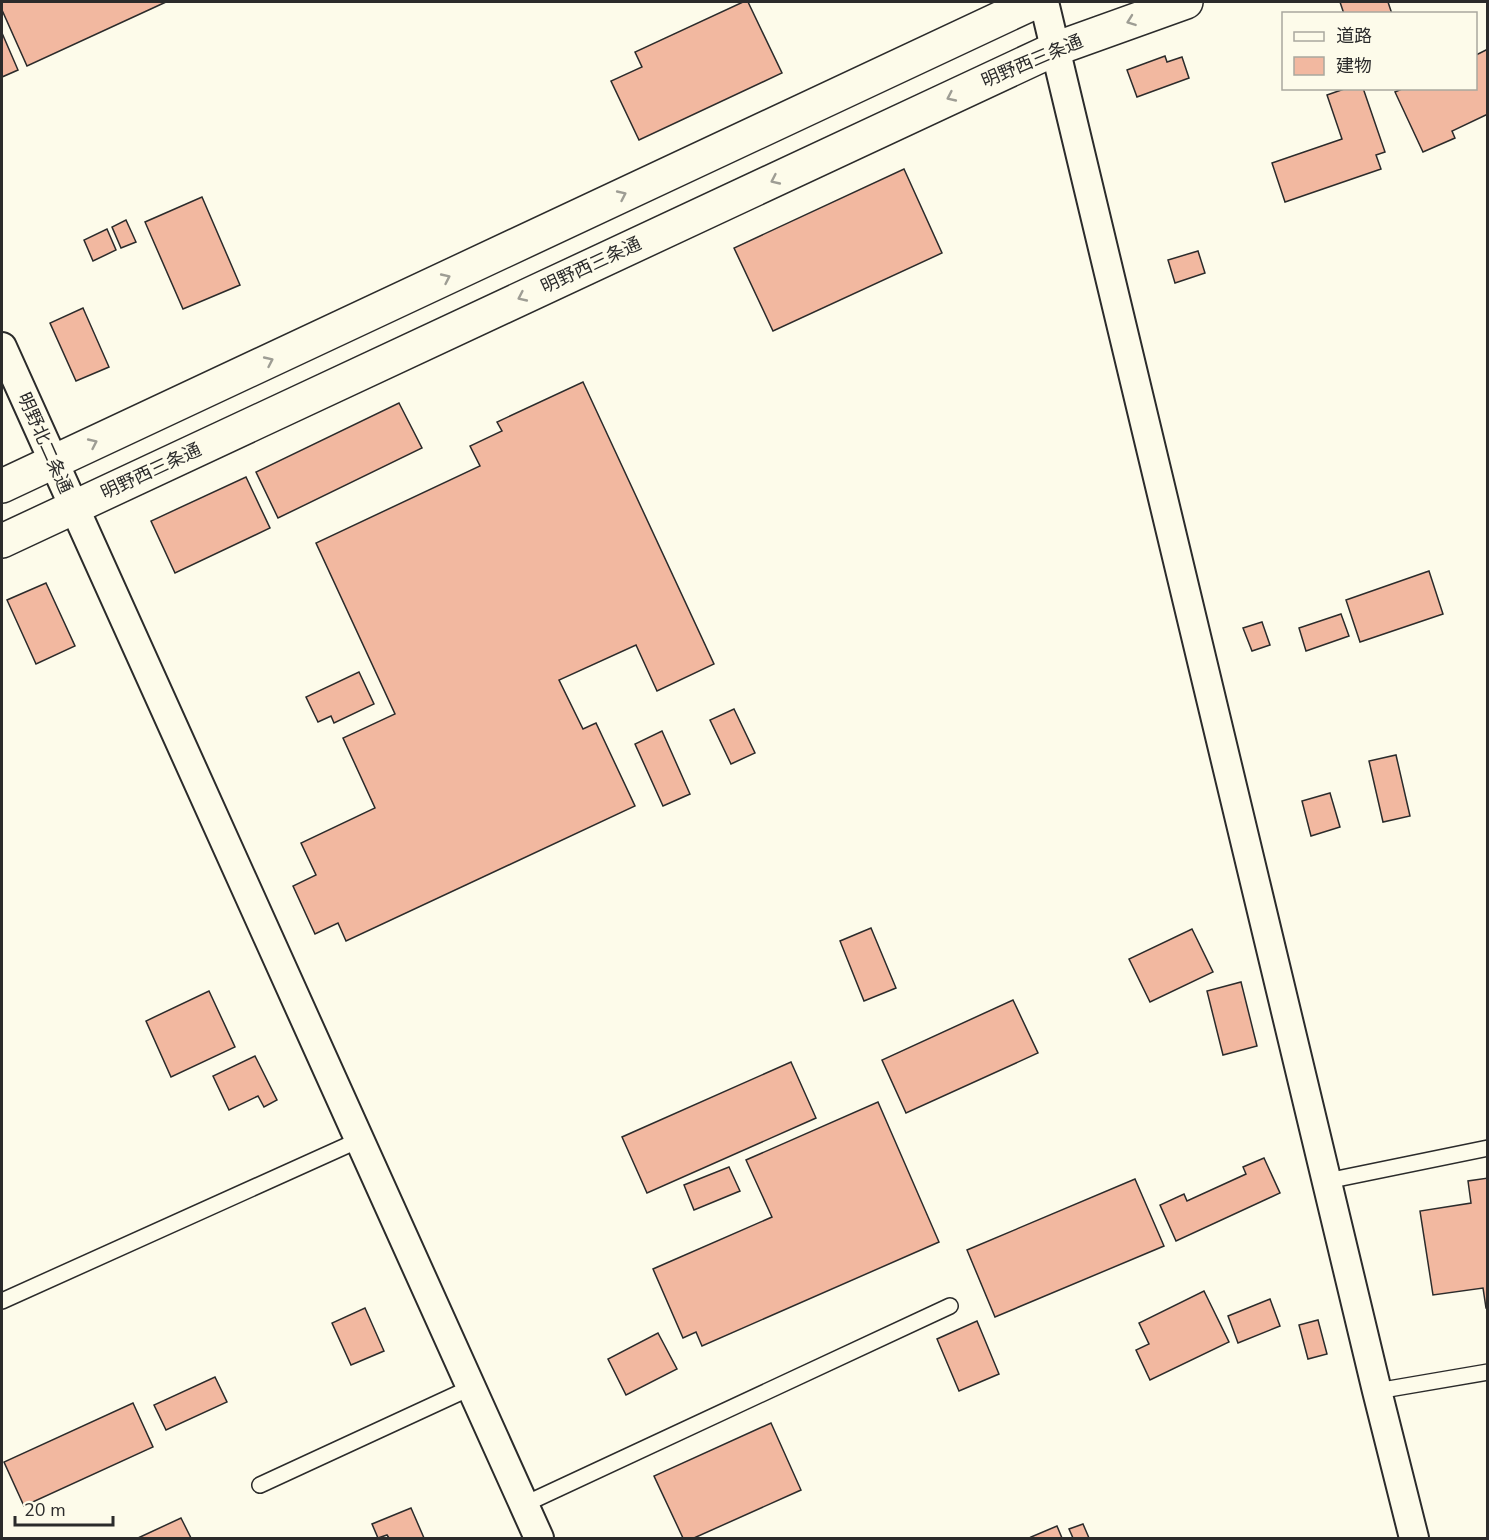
<svg xmlns="http://www.w3.org/2000/svg" width="1489" height="1540" font-family="'Nunito Sans','Noto Sans JP',sans-serif">
<rect width="100%" height="100%" fill="#fdfbea"/>
<g fill="#f2b8a0" stroke="#2b2b2b" stroke-width="1.5">
<polygon points="2,2 166,2 27,66 2,10"/>
<polygon points="743,2 748,2 782,73 639,140 611,81 642,67 635,52"/>
<polygon points="1340,2 1388,2 1392,14 1344,14"/>
<polygon points="2,33 18,70 2,77"/>
<polygon points="1488,49 1488,114 1452,131 1455,138 1423,152 1395,92 1404,88 1476,88 1476,55"/>
<polygon points="1165,56 1167,62 1182,57 1189,78 1137,97 1127,70"/>
<polygon points="1347,88 1363,88 1385,152 1376,155 1381,169 1285,202 1272,163 1342,139 1327,95"/>
<polygon points="904,169 942,253 773,331 734,248"/>
<polygon points="202,197 240,285 183,309 145,222"/>
<polygon points="126,220 136,242 121,248 112,227"/>
<polygon points="107,229 116,250 93,261 84,240"/>
<polygon points="1198,251 1205,273 1175,283 1168,260"/>
<polygon points="83,308 109,367 76,381 50,323"/>
<polygon points="583,382 714,664 657,691 636,645 559,680 583,729 596,723 635,806 346,941 338,923 315,934 293,886 316,875 301,843 375,808 343,738 395,714 316,543 480,466 470,446 502,431 497,422"/>
<polygon points="399,403 422,448 278,518 256,472"/>
<polygon points="246,477 270,528 175,573 151,521"/>
<polygon points="1429,571 1443,614 1360,642 1346,600"/>
<polygon points="46,583 75,646 36,664 7,600"/>
<polygon points="1341,614 1349,636 1306,651 1299,628"/>
<polygon points="1262,622 1270,645 1252,651 1243,628"/>
<polygon points="359,672 374,704 334,723 331,716 318,722 306,697"/>
<polygon points="734,709 755,753 731,764 710,720"/>
<polygon points="662,731 690,794 663,806 635,744"/>
<polygon points="1396,755 1410,816 1383,822 1369,761"/>
<polygon points="1330,793 1340,827 1311,836 1302,801"/>
<polygon points="871,928 896,988 864,1001 840,941"/>
<polygon points="1192,929 1213,972 1150,1002 1129,959"/>
<polygon points="1241,982 1257,1046 1223,1055 1207,991"/>
<polygon points="209,991 235,1047 171,1077 146,1021"/>
<polygon points="1013,1000 1038,1053 906,1113 882,1060"/>
<polygon points="255,1056 277,1100 264,1107 258,1096 229,1110 213,1076"/>
<polygon points="791,1062 816,1118 647,1193 622,1137"/>
<polygon points="878,1102 939,1242 702,1346 696,1332 683,1338 653,1269 772,1217 746,1160"/>
<polygon points="1264,1158 1280,1193 1176,1241 1160,1205 1184,1194 1187,1201 1246,1174 1243,1167"/>
<polygon points="729,1167 740,1191 694,1210 684,1185"/>
<polygon points="1488,1178 1488,1308 1486,1308 1483,1288 1433,1295 1420,1211 1471,1203 1468,1181"/>
<polygon points="1135,1179 1164,1246 995,1317 967,1250"/>
<polygon points="1204,1291 1229,1342 1150,1380 1136,1350 1149,1344 1139,1323"/>
<polygon points="1270,1299 1280,1326 1238,1343 1228,1316"/>
<polygon points="365,1308 384,1351 351,1365 332,1323"/>
<polygon points="1318,1320 1327,1354 1308,1359 1299,1325"/>
<polygon points="977,1321 999,1374 959,1391 937,1339"/>
<polygon points="658,1333 677,1369 626,1395 608,1359"/>
<polygon points="215,1377 227,1402 166,1430 154,1405"/>
<polygon points="133,1403 153,1447 24,1506 4,1462"/>
<polygon points="771,1423 801,1490 694,1538 683,1538 654,1476"/>
<polygon points="411,1508 424,1538 389,1538 387,1535 378,1538 372,1524"/>
<polygon points="181,1518 191,1538 138,1538"/>
<polygon points="1083,1524 1089,1538 1073,1538 1069,1529"/>
<polygon points="1057,1526 1062,1538 1032,1538 1031,1537"/>
</g>
<g fill="none" stroke-linecap="round" stroke-linejoin="round">
<defs>
<g id="lane">
<polyline points="1327,1181 1488,1148"/>
<polyline points="2,1301 359,1140"/>
<polyline points="1377,1391 1488,1372"/>
<polyline points="260,1485 470,1388"/>
<polyline points="523,1505 950,1306"/>
</g>
<g id="street">
<polyline points="1044,2 1377,1391 1414,1538"/>
<polyline points="2,347 539,1538"/>
</g>
<g id="secondary">
<polyline points="2,486 1035,2"/>
<polyline points="2,541 1055,49 1186,2"/>
</g>
</defs>
<use href="#lane" stroke="#2b2b2b" stroke-width="18"/>
<use href="#street" stroke="#2b2b2b" stroke-width="32"/>
<use href="#secondary" stroke="#2b2b2b" stroke-width="36"/>
<use href="#lane" stroke="#fdfbea" stroke-width="15"/>
<use href="#street" stroke="#fdfbea" stroke-width="28"/>
<use href="#secondary" stroke="#fdfbea" stroke-width="33"/>
</g>
<defs><path id="oneway-chevron" d="M-2-3.5L2.5 0L-2 3.5" fill="none" stroke-width="1.6" stroke-linecap="round" stroke-linejoin="round" transform="scale(1.5)"/></defs>
<g stroke="#9e9d94">
<use href="#oneway-chevron" transform="translate(1131 21) rotate(160)"/>
<use href="#oneway-chevron" transform="translate(951 97) rotate(155)"/>
<use href="#oneway-chevron" transform="translate(775 180) rotate(155)"/>
<use href="#oneway-chevron" transform="translate(622 195) rotate(-25)"/>
<use href="#oneway-chevron" transform="translate(446 278) rotate(-25)"/>
<use href="#oneway-chevron" transform="translate(522 297) rotate(155)"/>
<use href="#oneway-chevron" transform="translate(269 361) rotate(-25)"/>
<use href="#oneway-chevron" transform="translate(93 443) rotate(-25)"/>
</g>
<g text-anchor="middle" stroke-width="4.5" stroke-linejoin="round" paint-order="stroke">
<g font-size="18" fill="#2b2b2b" stroke="#fdfbea">
<text transform="translate(1032 61) rotate(-23)" y="6">明野西三条通</text>
<text transform="translate(591 265) rotate(-25)" y="6">明野西三条通</text>
<text transform="translate(45 443) rotate(66)" y="6">明野北二条通</text>
<text transform="translate(151 471) rotate(-25)" y="6">明野西三条通</text>
</g>
</g>
<rect width="1489" height="1540" fill="none" stroke="#2b2b2b" stroke-width="6"/>
<rect x="1282" y="12" width="195" height="78" fill="#fdfbea" stroke="#a9a89e" stroke-width="1.5"/>
<rect x="1294" y="32" width="30" height="9" fill="#fdfbea" stroke="#a9a89e" stroke-width="1.5"/>
<text x="1336" y="42" font-size="18" fill="#2b2b2b">道路</text>
<rect x="1294" y="57" width="30" height="18" fill="#f2b8a0" stroke="#a9a89e" stroke-width="1.5"/>
<text x="1336" y="72" font-size="18" fill="#2b2b2b">建物</text>
<path d="M15 1516v9h98v-9" fill="none" stroke="#2b2b2b" stroke-width="3"/>
<text x="24" y="1516" font-size="18" fill="#2b2b2b" stroke="#fdfbea" stroke-width="4.5" paint-order="stroke">20 m</text>
</svg>
